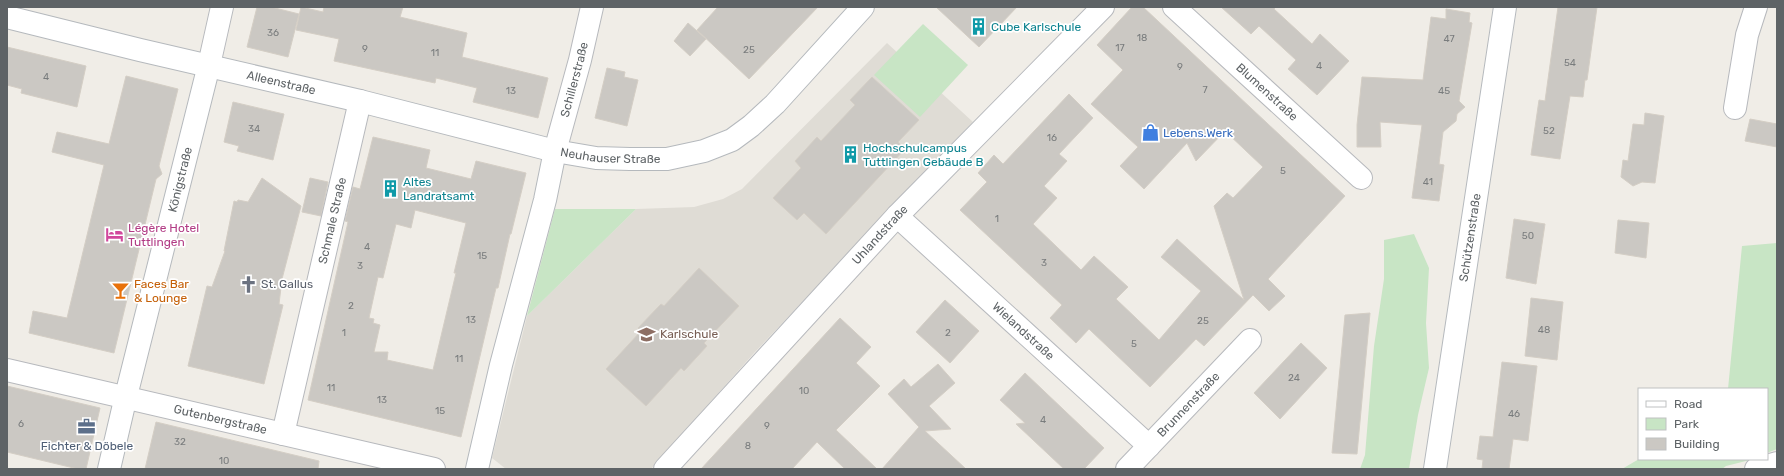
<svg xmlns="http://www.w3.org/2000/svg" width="1784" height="476" font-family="Rubik,sans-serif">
<rect width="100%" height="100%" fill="#f0ede7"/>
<polygon fill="#dfdcd5" points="887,43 973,122 754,353 651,469 506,469 492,458 527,316 636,209 694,207 723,199 742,189"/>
<g fill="#c8e5c5">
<polygon points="923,24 968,65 920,117 874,75"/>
<polygon points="555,209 636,209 527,316"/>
<polygon points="1414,234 1429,268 1426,323 1429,368 1418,415 1409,469 1360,469 1365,455 1374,346 1384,279 1384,240"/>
<polygon points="1777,243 1777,449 1767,453 1767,389 1728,389 1742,246"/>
<polygon points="1639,459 1754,459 1726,466 1722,469 1622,469"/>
</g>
<g fill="#cbc8c3" stroke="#d4cec5" fill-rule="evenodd">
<polygon points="257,7 271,7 299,14 288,57 247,47"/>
<polygon points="301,7 323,12 324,7 403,7 400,17 467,33 462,57 548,78 538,118 473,102 477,88 436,78 435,83 334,61 339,39 296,30"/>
<polygon points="718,7 818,7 749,79 697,30"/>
<polygon points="936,7 1017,7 979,47"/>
<polygon points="1132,7 1143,7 1345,196 1268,279 1285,296 1269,311 1253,295 1204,346 1196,339 1150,387 1089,329 1076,343 1050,318 1062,305 960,210 987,182 978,173 994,155 1003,164 1069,94 1093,118 1059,154 1067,161 1044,186 1057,198 1033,224 1081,270 1094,256 1128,287 1116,299 1159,340 1201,291 1161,257 1177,239 1244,300 1214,206 1227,193 1233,198 1263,167 1225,131 1196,161 1187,143 1144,189 1120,166 1138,147 1091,104 1123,70 1097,45"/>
<polygon points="1221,7 1276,7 1274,9 1312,44 1320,34 1349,61 1317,95 1288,69 1296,60 1259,26 1251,34"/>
<polygon points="1558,7 1597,7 1587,80 1585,80 1583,97 1570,96 1560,159 1531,155 1539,100 1545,101"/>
<polygon points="1446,9 1470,13 1469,22 1472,23 1459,101 1465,107 1457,114 1456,121 1443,132 1439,164 1444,165 1439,201 1412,198 1422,125 1380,122 1381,147 1357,147 1357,125 1362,77 1423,80 1431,17 1446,19"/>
<polygon points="688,23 706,39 690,56 674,41"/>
<polygon points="7,47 86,66 77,107 21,93 22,89 7,85"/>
<polygon points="607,68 625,72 624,77 638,80 627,126 595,118"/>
<polygon points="126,76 178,89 159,166 162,174 156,179 114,353 29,333 33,311 67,318 104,165 52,152 57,132 109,144"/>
<polygon points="872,77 919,120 898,142 905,149 826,234 804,213 797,220 773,198 801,168 795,161 817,137 821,141 855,105 850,100"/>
<polygon points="233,102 284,114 273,160 237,151 239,146 224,142"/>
<polygon points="1645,113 1664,116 1655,183 1642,182 1633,186 1621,177 1623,160 1628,161 1633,124 1644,125"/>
<polygon points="1750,119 1777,124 1777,147 1745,141"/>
<path d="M 373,137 L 430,150 L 426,168 L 471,179 L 476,161 L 526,173 L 511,234 L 510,234 L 498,288 L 496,288 L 461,437 L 308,400 L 348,222 L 345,221 L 353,187 L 360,189 ZM 415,210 L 466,223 L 454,273 L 456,273 L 433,370 L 387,360 L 388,352 L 374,352 L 380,325 L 373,323 L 374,319 L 369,318 L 378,277 L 383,278 L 396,224 L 411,228 Z"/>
<polygon points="262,178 301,206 282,279 279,304 283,305 264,384 188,366 207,286 212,287 225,251 224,251 234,201 237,202 238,200 248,202"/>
<polygon points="310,178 328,182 321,216 302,212"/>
<polygon points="1514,219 1545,224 1536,284 1506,278"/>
<polygon points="1618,220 1649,223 1646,258 1615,253"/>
<polygon points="699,268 739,306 704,343 707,346 684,371 681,368 646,406 606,369 641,331 638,328 661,304 664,306"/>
<polygon points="1531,298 1563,302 1557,360 1525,356"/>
<polygon points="945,300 979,331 950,363 916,332"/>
<polygon points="1370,313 1357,454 1332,453 1345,315"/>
<polygon points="840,318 871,347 856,363 880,386 836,430 877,469 845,469 817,442 792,469 701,469"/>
<polygon points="1301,343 1327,368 1280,419 1254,393"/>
<polygon points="1502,362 1537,366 1528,441 1513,439 1509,469 1482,469 1483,460 1477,459 1480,436 1493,437"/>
<polygon points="938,364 955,383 929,406 951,429 925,431 966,469 882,469 919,427 888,394 904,379 911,387"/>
<polygon points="1025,373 1104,448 1084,469 1064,469 1016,424 1025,423 1000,400"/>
<polygon points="7,386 100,408 86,469 78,469 7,452"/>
<polygon points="156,422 319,461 318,469 145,469"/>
</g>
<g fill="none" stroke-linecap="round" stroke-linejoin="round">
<defs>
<g id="street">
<path id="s1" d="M 1174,7 L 1361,178"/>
<polyline points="209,65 222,7"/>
<polyline points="1735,108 1747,35 1756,7"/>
<path id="s2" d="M 555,151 L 580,60 L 592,7"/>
<path id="s3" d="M 897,216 L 1149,446"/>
<path id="s4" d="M 7,370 L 434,469"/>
<path id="s5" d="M 283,434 L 360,101"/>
<path id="s6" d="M 665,469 L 897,216 L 1103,7"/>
<path id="s7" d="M 1127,469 L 1250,340"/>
<polyline points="1756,469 1777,463"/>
</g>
<g id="secondary">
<path id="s8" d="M 7,17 L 140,50 L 360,101 L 555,151 L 596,158 L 630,159 L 667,159 L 704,151 L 732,140 L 751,126 L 775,104 L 863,7"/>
<path id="s9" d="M 109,469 L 126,396 L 209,65"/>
<polyline points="477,469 501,365 545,200 555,151"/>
<path id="s10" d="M 1435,469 L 1505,7"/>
</g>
</defs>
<use href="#street" stroke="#b7b9bd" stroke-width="24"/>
<use href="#secondary" stroke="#b5b9bd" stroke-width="24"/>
<use href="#street" stroke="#fff" stroke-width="22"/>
<use href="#secondary" stroke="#fff" stroke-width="22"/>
</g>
<defs>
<symbol id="building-bare" viewBox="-9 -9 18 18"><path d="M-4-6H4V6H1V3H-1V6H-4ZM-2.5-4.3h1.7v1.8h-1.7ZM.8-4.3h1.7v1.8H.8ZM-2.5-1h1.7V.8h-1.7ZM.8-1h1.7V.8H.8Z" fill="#0f9aa8" stroke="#fff" stroke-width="2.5" paint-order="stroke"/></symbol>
<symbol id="shop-bare" viewBox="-9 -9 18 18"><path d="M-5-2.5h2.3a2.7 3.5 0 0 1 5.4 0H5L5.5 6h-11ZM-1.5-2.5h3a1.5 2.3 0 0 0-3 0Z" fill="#3f7fe0" stroke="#fff" stroke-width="2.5" paint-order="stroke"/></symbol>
<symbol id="hotel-bare" viewBox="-9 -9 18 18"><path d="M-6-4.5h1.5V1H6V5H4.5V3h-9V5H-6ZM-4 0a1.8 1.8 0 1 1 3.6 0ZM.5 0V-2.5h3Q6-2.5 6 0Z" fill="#d1479c" stroke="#fff" stroke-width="2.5" paint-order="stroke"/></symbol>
<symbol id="church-bare" viewBox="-9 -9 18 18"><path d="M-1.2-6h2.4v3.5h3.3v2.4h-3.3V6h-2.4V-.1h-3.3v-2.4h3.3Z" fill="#6b7280" stroke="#fff" stroke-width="2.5" paint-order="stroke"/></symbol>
<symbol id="bar-bare" viewBox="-9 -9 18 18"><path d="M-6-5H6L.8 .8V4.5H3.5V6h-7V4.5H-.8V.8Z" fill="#e8710a" stroke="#fff" stroke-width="2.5" paint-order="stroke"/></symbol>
<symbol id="school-bare" viewBox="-9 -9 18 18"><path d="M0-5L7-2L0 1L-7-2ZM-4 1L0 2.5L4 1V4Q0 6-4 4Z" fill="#8d6e63" stroke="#fff" stroke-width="2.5" paint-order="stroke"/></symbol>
<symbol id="office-bare" viewBox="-9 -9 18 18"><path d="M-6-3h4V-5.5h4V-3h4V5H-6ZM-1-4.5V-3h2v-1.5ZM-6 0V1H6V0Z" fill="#5c6f8a" stroke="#fff" stroke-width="2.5" paint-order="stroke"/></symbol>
</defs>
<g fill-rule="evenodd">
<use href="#building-bare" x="966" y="14" width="25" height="25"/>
<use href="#shop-bare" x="1138" y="120" width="25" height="25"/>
<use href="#building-bare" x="838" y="142" width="25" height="25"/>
<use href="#building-bare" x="378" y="176" width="25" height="25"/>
<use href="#hotel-bare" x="102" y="222" width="25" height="25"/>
<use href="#church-bare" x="236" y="272" width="25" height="25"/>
<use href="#bar-bare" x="108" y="278" width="25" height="25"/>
<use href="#school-bare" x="634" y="322" width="25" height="25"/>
<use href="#office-bare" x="74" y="414" width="25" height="25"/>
</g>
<g text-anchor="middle" stroke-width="3.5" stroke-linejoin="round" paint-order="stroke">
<g font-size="10" fill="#797c7d">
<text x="273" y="36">36</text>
<text x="1142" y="41">18</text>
<text x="1449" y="42">47</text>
<text x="1120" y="51">17</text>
<text x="365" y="52">9</text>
<text x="749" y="53">25</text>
<text x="435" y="56">11</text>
<text x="1570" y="66">54</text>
<text x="1319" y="69">4</text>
<text x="1180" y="70">9</text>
<text x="46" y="80">4</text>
<text x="1205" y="93">7</text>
<text x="511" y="94">13</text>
<text x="1444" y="94">45</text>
<text x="254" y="132">34</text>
<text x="1549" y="134">52</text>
<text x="1052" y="141">16</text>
<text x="1283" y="174">5</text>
<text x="1428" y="185">41</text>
<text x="997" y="222">1</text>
<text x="1528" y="239">50</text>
<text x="367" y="250">4</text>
<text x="482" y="259">15</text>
<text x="1044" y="266">3</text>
<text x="360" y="269">3</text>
<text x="351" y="309">2</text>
<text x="471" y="323">13</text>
<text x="1203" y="324">25</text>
<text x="1544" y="333">48</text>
<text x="344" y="336">1</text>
<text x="948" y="336">2</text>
<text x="1134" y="347">5</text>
<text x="459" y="362">11</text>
<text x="1294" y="381">24</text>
<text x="331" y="391">11</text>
<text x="804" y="394">10</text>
<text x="382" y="403">13</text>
<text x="440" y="414">15</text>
<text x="1514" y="417">46</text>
<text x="1043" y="423">4</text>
<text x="21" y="427">6</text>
<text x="767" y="429">9</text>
<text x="180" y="445">32</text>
<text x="748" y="449">8</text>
<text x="224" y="464">10</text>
</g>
<g font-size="12" fill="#0d838f" stroke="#fff" text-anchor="start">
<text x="991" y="31">Cube Karlschule</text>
<text x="863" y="152">Hochschulcampus<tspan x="863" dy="14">Tuttlingen Gebäude B</tspan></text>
<text x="403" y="186">Altes<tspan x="403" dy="14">Landratsamt</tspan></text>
</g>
<g font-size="12" fill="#5e6366" stroke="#fff">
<text dy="4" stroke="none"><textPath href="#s2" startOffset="74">Schillerstraße</textPath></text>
<text dy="4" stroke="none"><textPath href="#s8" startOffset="282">Alleenstraße</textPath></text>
<text dy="4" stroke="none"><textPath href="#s1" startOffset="126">Blumenstraße</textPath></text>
<text dy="4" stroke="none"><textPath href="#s8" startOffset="620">Neuhauser Straße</textPath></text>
<text dy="4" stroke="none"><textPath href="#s9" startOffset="298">Königstraße</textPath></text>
<text dy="4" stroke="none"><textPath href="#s5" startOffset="219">Schmale Straße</textPath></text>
<text dy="4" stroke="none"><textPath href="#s6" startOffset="318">Uhlandstraße</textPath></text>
<text dy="4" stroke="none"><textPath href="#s10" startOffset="234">Schützenstraße</textPath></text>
<text dy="4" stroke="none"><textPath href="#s3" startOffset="171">Wielandstraße</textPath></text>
<text dy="4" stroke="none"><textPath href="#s7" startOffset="89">Brunnenstraße</textPath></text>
<text dy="4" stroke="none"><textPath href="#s4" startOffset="219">Gutenbergstraße</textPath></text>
</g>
<g font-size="12" fill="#366cbe" stroke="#fff" text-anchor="start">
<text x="1163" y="137">Lebens.Werk</text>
</g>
<g font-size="12" fill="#b23c85" stroke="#fff" text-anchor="start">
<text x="128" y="232">Légère Hotel<tspan x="128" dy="14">Tuttlingen</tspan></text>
</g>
<g font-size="12" fill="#c56008" stroke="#fff" text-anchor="start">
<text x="134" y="288">Faces Bar<tspan x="134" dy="14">&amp; Lounge</tspan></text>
</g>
<g font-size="12" fill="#5b616d" stroke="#fff" text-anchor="start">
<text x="261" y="288">St. Gallus</text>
</g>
<g font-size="12" fill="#785e54" stroke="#fff" text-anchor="start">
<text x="660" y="338">Karlschule</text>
</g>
<g font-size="12" fill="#4e5e75" stroke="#fff">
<text x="87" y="450">Fichter &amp; Döbele</text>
</g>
</g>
<rect width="1784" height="476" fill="none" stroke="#5e6366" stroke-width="16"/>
<rect x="1638" y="388" width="130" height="72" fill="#ffffff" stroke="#bfc1c2"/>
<rect x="1646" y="401" width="20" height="6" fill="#ffffff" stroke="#bfc1c2"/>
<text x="1674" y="408" font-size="12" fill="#5e6366">Road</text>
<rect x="1646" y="418" width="20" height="12" fill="#c8e5c5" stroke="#bfc1c2"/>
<text x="1674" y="428" font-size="12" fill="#5e6366">Park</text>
<rect x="1646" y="438" width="20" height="12" fill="#cbc8c3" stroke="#bfc1c2"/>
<text x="1674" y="448" font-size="12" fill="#5e6366">Building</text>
</svg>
